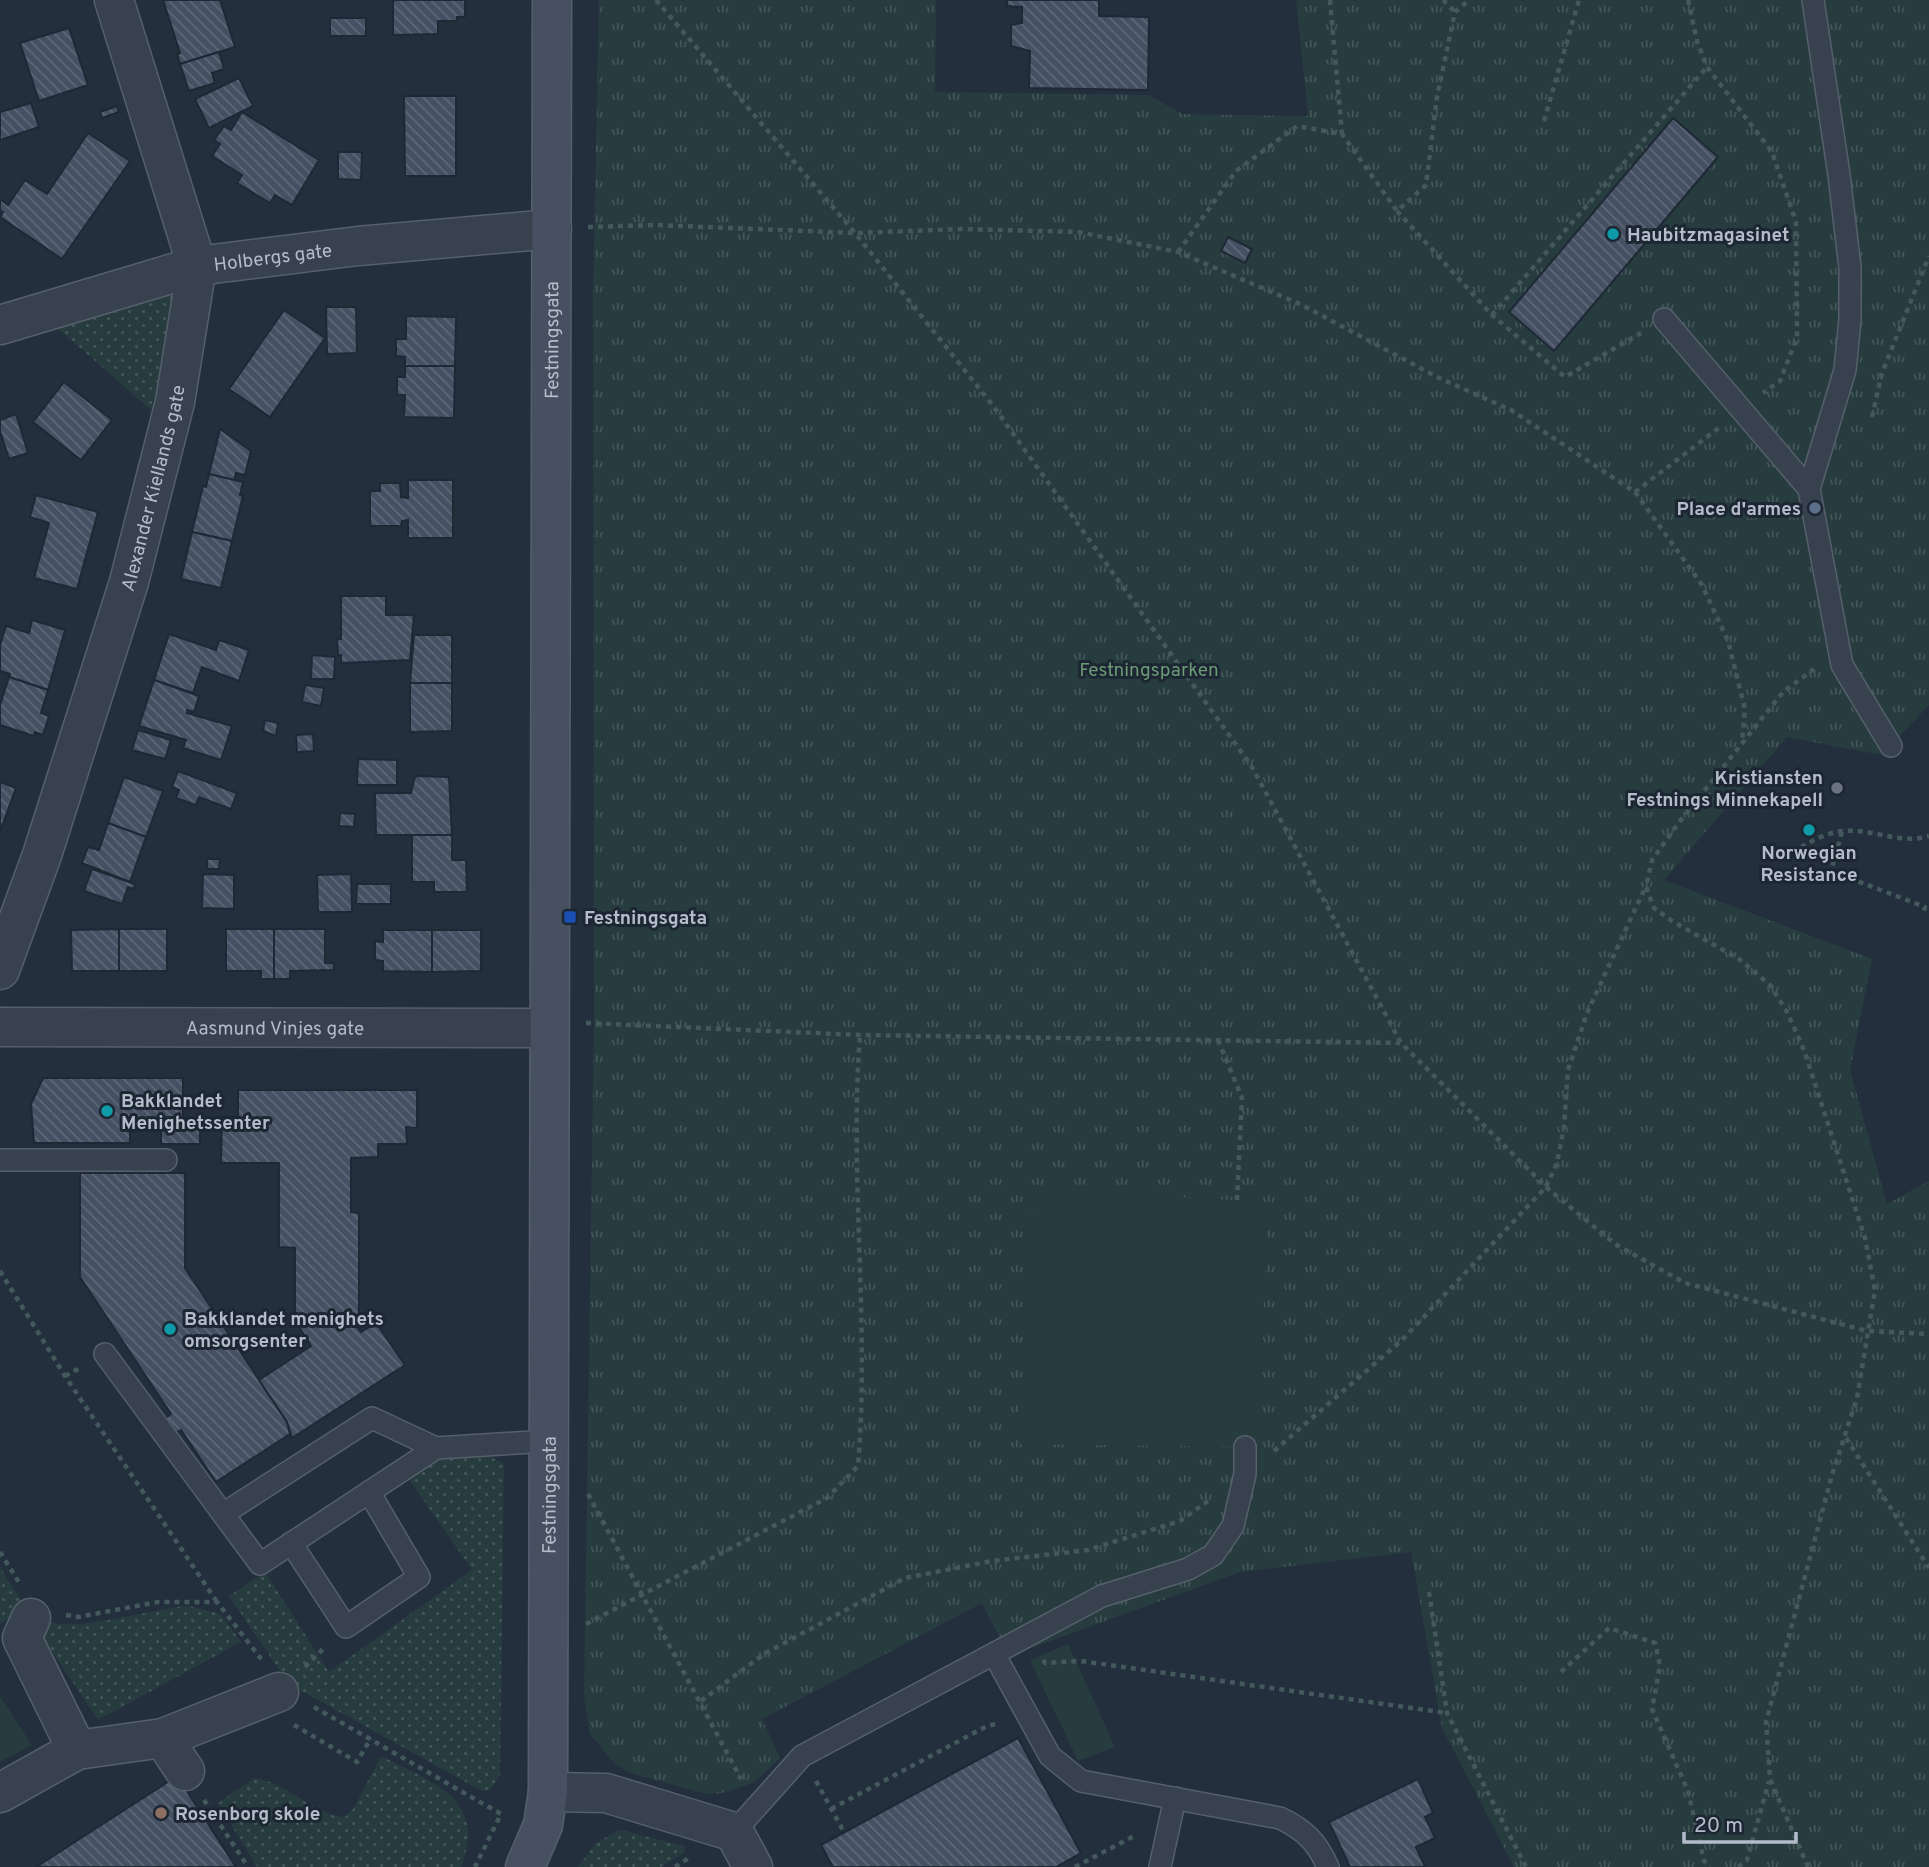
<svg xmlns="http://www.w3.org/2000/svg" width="1929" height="1867" font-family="Overpass,sans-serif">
<defs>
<pattern id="grass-dots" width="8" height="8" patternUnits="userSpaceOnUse" patternTransform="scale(1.75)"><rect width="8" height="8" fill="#263c3f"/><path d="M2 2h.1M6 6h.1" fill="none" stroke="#435659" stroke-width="1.8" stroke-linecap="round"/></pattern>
<pattern id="park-tufts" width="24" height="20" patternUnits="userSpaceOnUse" patternTransform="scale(1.75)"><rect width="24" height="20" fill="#263c3f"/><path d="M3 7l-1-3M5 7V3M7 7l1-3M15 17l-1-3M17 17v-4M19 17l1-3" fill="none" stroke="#435659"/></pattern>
<pattern id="building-back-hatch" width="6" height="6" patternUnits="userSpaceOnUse" patternTransform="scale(1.75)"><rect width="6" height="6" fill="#455162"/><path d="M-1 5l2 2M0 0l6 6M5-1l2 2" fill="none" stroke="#5d6877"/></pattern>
</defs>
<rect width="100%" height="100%" fill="#242f3e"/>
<g fill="url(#grass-dots)">
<polygon points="197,266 175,402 150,409 39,312"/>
<polygon points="459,1454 486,1454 504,1464 500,1775 490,1790 482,1791 300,1690 278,1668 229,1596 265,1572 329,1672 472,1570 408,1478 440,1460"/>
<polygon points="0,1567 26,1608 0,1624"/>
<path d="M 189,1606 L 221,1614 L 241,1642 L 98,1720 L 37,1629 L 48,1621 C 78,1633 152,1608 189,1606 Z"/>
<path d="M 381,1756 C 431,1782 488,1798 461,1867 L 257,1867 L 218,1803 L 254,1778 C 288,1782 312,1815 345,1817 L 354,1808 Z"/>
<polygon points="620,1830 684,1846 685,1852 661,1867 578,1867 596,1843"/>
</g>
<polygon fill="url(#park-tufts)" points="599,0 936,0 935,92 1149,95 1182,114 1308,116 1296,0 1929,0 1929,705 1882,755 1787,737 1664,880 1872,959 1850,1070 1887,1204 1929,1181 1929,1867 1514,1867 1442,1728 1411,1552 1240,1572 1009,1656 982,1603 762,1719 780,1758 755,1782 722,1793 707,1794 630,1773 614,1763 590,1734 584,1696 594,1019 593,297"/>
<g fill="#263c3f">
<polygon points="1034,1189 1269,1202 1256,1447 1018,1444"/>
<polygon points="1068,1644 1115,1747 1078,1761 1030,1660"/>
<polygon points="0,1696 32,1745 0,1762"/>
</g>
<g fill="url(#building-back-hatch)" stroke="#1f2835" stroke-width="2">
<polygon points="163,0 220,0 235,47 180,64 177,54 180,53"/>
<polygon points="393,0 465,0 465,17 457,17 457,21 438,21 438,34 393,35"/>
<polygon points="1007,0 1099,0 1099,16 1149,17 1148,90 1029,88 1030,51 1011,46 1011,25 1022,23 1022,7 1007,6"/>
<rect x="330" y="18" width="36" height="18"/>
<polygon points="69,28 88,85 39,101 20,43"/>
<polygon points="219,52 224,69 212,73 215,83 189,91 180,64"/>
<polygon points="239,78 253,106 209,128 195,99"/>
<polygon points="404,96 456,96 456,176 405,176"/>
<polygon points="31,103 39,127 0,140 0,112"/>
<polygon points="117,106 119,112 102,118 100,112"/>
<polygon points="242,112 319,160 292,205 275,195 270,203 237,183 242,175 212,156 220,144 214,140 224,126 231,130"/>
<polygon points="1673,118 1718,157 1554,351 1509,312"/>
<polygon points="88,133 130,161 62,259 0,217 3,212 0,210 0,199 8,205 25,180 47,194"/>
<polygon points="338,152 362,152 361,180 338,179"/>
<polygon points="1228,237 1252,249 1245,263 1221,251"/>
<polygon points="326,307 356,307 357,353 327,354"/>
<polygon points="284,310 325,338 270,417 229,389"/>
<polygon points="406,316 456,317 455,366 405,366 405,357 396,356 396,339 406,339"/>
<polygon points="405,366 455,366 454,418 404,417 405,395 397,395 397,377 405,377"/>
<polygon points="64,382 112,420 81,460 33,422"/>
<polygon points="16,414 28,453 9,459 0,431 0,420"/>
<polygon points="220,429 251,451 245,475 236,473 234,481 209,474"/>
<polygon points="209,474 243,482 240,495 243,496 232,541 192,532 203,486 206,487"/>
<polygon points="408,480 453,480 453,538 408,538 408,520 402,521 401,526 370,526 370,491 380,491 380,483 400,483 401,497 408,498"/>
<polygon points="36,495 98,512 77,589 34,578 49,523 30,517"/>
<polygon points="192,532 232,541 221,588 181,579"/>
<polygon points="341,596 386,596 386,615 414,615 410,660 341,663 341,655 338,655 337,639 341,639"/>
<polygon points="32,620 65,630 48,690 9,677 10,674 0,671 0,645 6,626 29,633"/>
<polygon points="169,634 216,650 219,640 249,650 239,681 202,667 193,693 154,680"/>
<polygon points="414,635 452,635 452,683 410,683"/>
<polygon points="312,655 335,657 334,679 311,679"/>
<polygon points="9,677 48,690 41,713 49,716 43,735 35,732 34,736 0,725 0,705"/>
<polygon points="154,680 199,696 194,712 187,710 187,713 232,726 221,760 183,748 186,740 139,726"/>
<polygon points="410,683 452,683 452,731 410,732"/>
<polygon points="305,685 324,688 321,706 302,702"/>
<polygon points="265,720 278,723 276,736 263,731"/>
<polygon points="138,730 171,740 165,759 132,750"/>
<polygon points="313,734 314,751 297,752 296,735"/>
<polygon points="358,759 397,760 397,785 357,785"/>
<polygon points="178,771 237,793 231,809 199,797 196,805 176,798 179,790 172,787"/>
<polygon points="415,776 449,777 452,835 376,835 375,793 411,793"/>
<polygon points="124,777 163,791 146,837 108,823"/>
<polygon points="0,782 16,788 0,832"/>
<polygon points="340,813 355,814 354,827 339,826"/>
<polygon points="108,823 146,837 130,882 82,863 88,847 99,850"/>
<polygon points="412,835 452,835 452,860 466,860 467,892 434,892 434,882 412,882"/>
<polygon points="207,859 220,859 219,869 207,869"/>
<polygon points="92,869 135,884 134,889 128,887 122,904 84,891"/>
<polygon points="203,874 234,875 234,909 202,908"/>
<polygon points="351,874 352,912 318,912 317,875"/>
<polygon points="357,884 391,884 391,904 356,904"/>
<polygon points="119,929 119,971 72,971 71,930"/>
<rect x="119" y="929" width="48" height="42"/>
<polygon points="226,929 274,929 274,979 261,979 261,971 226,971"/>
<polygon points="274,929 325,929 325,963 334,963 334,970 290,971 290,979 274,979"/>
<polygon points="383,930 432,930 432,972 383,971 383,961 375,960 375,941 383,942"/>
<polygon points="432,930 481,930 481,971 432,972"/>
<polygon points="43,1078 183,1078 183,1118 200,1118 200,1144 161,1144 161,1130 130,1130 130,1143 34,1143 31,1104"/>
<polygon points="238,1090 417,1090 417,1128 406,1127 407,1144 378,1144 378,1157 351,1158 351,1212 359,1213 359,1324 295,1324 295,1248 279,1247 279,1163 221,1163 222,1117 238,1117"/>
<polygon points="80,1173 185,1173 185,1268 287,1422 290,1434 216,1482 181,1430 171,1437 161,1421 171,1414 80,1277"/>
<polygon points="376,1323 405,1365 292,1438 287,1422 259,1380 311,1346 298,1325 355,1325 361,1332"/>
<polygon points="1018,1738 1081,1853 1056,1867 833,1867 821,1845"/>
<polygon points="177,1776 236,1867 36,1867 64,1849"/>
<polygon points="1418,1779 1433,1813 1425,1817 1435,1838 1416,1847 1425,1867 1350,1867 1329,1822"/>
</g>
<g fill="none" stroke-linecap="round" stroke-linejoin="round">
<defs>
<g id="lane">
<polyline points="1813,0 1839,175 1850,268 1850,320 1845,370 1809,489 1842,665 1891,746"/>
<polyline points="1664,319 1809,489"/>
<polyline points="0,1160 166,1160"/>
<polyline points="105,1354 223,1514 372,1418 436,1448"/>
<polyline points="223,1514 260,1564 436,1448 548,1441"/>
<polyline points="291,1543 346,1627 419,1577 369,1492"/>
<path d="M 994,1654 L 1050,1756 L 1081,1781 L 1280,1818 C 1305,1830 1317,1842 1328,1867"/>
<polyline points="734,1832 802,1756 1102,1596 1188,1569 1213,1555 1233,1526 1245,1474 1245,1447"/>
<polyline points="1160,1867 1175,1798"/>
</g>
<g id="street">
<path id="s1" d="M 0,325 L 197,266 L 358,246 L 552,229"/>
<path id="s2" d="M 0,970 L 42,855 L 129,582 L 175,402 L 197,266 L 114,0"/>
<path id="s3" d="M 0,1027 L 548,1028"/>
<polyline points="31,1618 22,1638 77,1750"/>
<polyline points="163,1738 185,1771"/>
<polyline points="548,1792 606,1793 734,1832 753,1867"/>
<polyline points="0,1793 77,1750 163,1738 279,1692"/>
</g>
<g id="secondary">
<path id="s4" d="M 525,1867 L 543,1825 L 548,1792 L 552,0"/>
</g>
</defs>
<use href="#lane" stroke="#565f6c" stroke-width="24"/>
<use href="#street" stroke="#565f6c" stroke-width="41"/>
<use href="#secondary" stroke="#565f6c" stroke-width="41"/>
<g stroke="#44595c" stroke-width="4.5" stroke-dasharray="5 5" stroke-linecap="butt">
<polyline points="656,0 855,233 994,407 1252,767 1401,1043 1546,1187 1615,1244 1685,1283 1867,1331 1929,1334"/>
<polyline points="1330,0 1342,134"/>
<polyline points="1443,0 1455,12"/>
<polyline points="1688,0 1697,41 1707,67 1772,152 1796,222 1797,337 1780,381 1763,393"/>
<polyline points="1544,121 1579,0"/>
<polyline points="1397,211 1492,315 1565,377 1641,333"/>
<polyline points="588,227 656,225 855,233 962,229 1078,232 1178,252 1302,305 1439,378 1511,410 1635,492 1702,585 1728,641 1745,709 1742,743"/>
<polyline points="1178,252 1236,171 1297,126 1342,134 1397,211 1426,185 1437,97 1455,12 1469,0"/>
<polyline points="1492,315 1707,67"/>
<polyline points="1872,417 1882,373 1929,256"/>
<polyline points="1635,492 1720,427"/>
<polyline points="1842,832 1831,871 1925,907 1923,914"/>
<path d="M 1785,859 C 1800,847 1822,833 1843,831 C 1872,828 1900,845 1929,836"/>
<polyline points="586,1023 860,1035 1400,1043"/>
<polyline points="1218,1040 1242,1098 1237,1200"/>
<polyline points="0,1271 65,1376 217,1602"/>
<polyline points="65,1376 80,1368"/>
<polyline points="1846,1438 1929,1568"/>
<polyline points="1274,1451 1402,1340 1546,1187 1557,1163 1564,1127 1568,1070 1587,1013 1645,888"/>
<polyline points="588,1494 741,1779"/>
<polyline points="0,1552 20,1584"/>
<polyline points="1429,1592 1447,1713 1526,1867"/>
<polyline points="66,1615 78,1617 158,1602 217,1602 262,1660"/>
<path d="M 586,1624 L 827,1498 L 858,1466 C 870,1323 849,1178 860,1035"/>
<polyline points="1043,1660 1045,1663 1081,1661 1447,1713"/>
<polyline points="305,1667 326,1646"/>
<polyline points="1561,1672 1609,1628 1655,1643 1660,1666 1652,1709 1688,1791 1704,1861 1710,1867"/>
<polyline points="701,1701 764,1654 905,1578 992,1561 1088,1550 1180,1521 1208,1501"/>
<polyline points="314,1707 501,1814 475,1867"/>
<polyline points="294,1725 357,1762 371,1738"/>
<polyline points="816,1781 844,1832"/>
<polyline points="204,1800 248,1867"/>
<polyline points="831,1809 987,1726 1000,1723"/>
<polyline points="675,1867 689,1858"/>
<polyline points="1075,1867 1136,1835"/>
<polyline points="1738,1867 1747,1860 1769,1781"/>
<polyline points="1808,1867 1770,1779 1766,1722 1832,1475 1857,1398 1875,1290 1865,1238 1804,1050 1787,1012 1770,985 1739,959 1672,921 1654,908 1646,887 1652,860 1677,825 1783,692 1814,669"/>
</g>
<use href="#lane" stroke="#38414e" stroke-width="21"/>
<use href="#street" stroke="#38414e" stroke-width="38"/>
<use href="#secondary" stroke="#465061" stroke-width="38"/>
</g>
<g fill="#0f9aa8" stroke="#1d2633" stroke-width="2.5">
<circle cx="1613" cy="234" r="7"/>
<circle cx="1809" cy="830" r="7"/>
<circle cx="107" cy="1111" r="7"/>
<circle cx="170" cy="1329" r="7"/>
</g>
<circle fill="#5c6f8a" stroke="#1d2633" stroke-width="2.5" cx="1815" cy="508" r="7"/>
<circle fill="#6b7280" stroke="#1d2633" stroke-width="2.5" cx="1837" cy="788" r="7"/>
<rect fill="#1a4fb4" stroke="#1d2633" stroke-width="2.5" x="563" y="910" width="14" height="14" rx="3.5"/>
<circle fill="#8d6e63" stroke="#1d2633" stroke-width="2.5" cx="161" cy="1813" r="7"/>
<g text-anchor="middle" stroke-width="6" stroke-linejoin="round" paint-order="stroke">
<g font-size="19" font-weight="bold" fill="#b4bcc9" stroke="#1d2633" text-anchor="start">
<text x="1627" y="241">Haubitzmagasinet</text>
<text x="1801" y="515" text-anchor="end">Place d'armes</text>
<text x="1823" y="784" text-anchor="end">Kristiansten<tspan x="1823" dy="22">Festnings Minnekapell</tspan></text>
<text x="1809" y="859" text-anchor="middle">Norwegian<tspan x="1809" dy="22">Resistance</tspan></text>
<text x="584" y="924">Festningsgata</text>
<text x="121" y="1107">Bakklandet<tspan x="121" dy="22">Menighetssenter</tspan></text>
<text x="184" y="1325">Bakklandet menighets<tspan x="184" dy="22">omsorgsenter</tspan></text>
<text x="175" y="1820">Rosenborg skole</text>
</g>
<g font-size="19" fill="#b4bcc9" stroke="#1d2633">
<text dy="7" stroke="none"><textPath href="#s1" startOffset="282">Holbergs gate</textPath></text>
<text dy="7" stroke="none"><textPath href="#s4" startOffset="1531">Festningsgata</textPath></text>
<text dy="7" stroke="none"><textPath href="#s2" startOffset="506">Alexander Kiellands gate</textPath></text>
<text dy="7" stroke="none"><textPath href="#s3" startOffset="275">Aasmund Vinjes gate</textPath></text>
<text dy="7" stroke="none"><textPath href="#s4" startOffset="376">Festningsgata</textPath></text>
</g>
<g font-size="19" fill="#6b9a76" stroke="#1d2633">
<text x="1149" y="676">Festningsparken</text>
</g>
</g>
<path d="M1684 1832v10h112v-10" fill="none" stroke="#b4bcc9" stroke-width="3.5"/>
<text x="1694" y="1832" font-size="21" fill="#b4bcc9" stroke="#1d2633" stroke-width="5" paint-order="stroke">20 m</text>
</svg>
